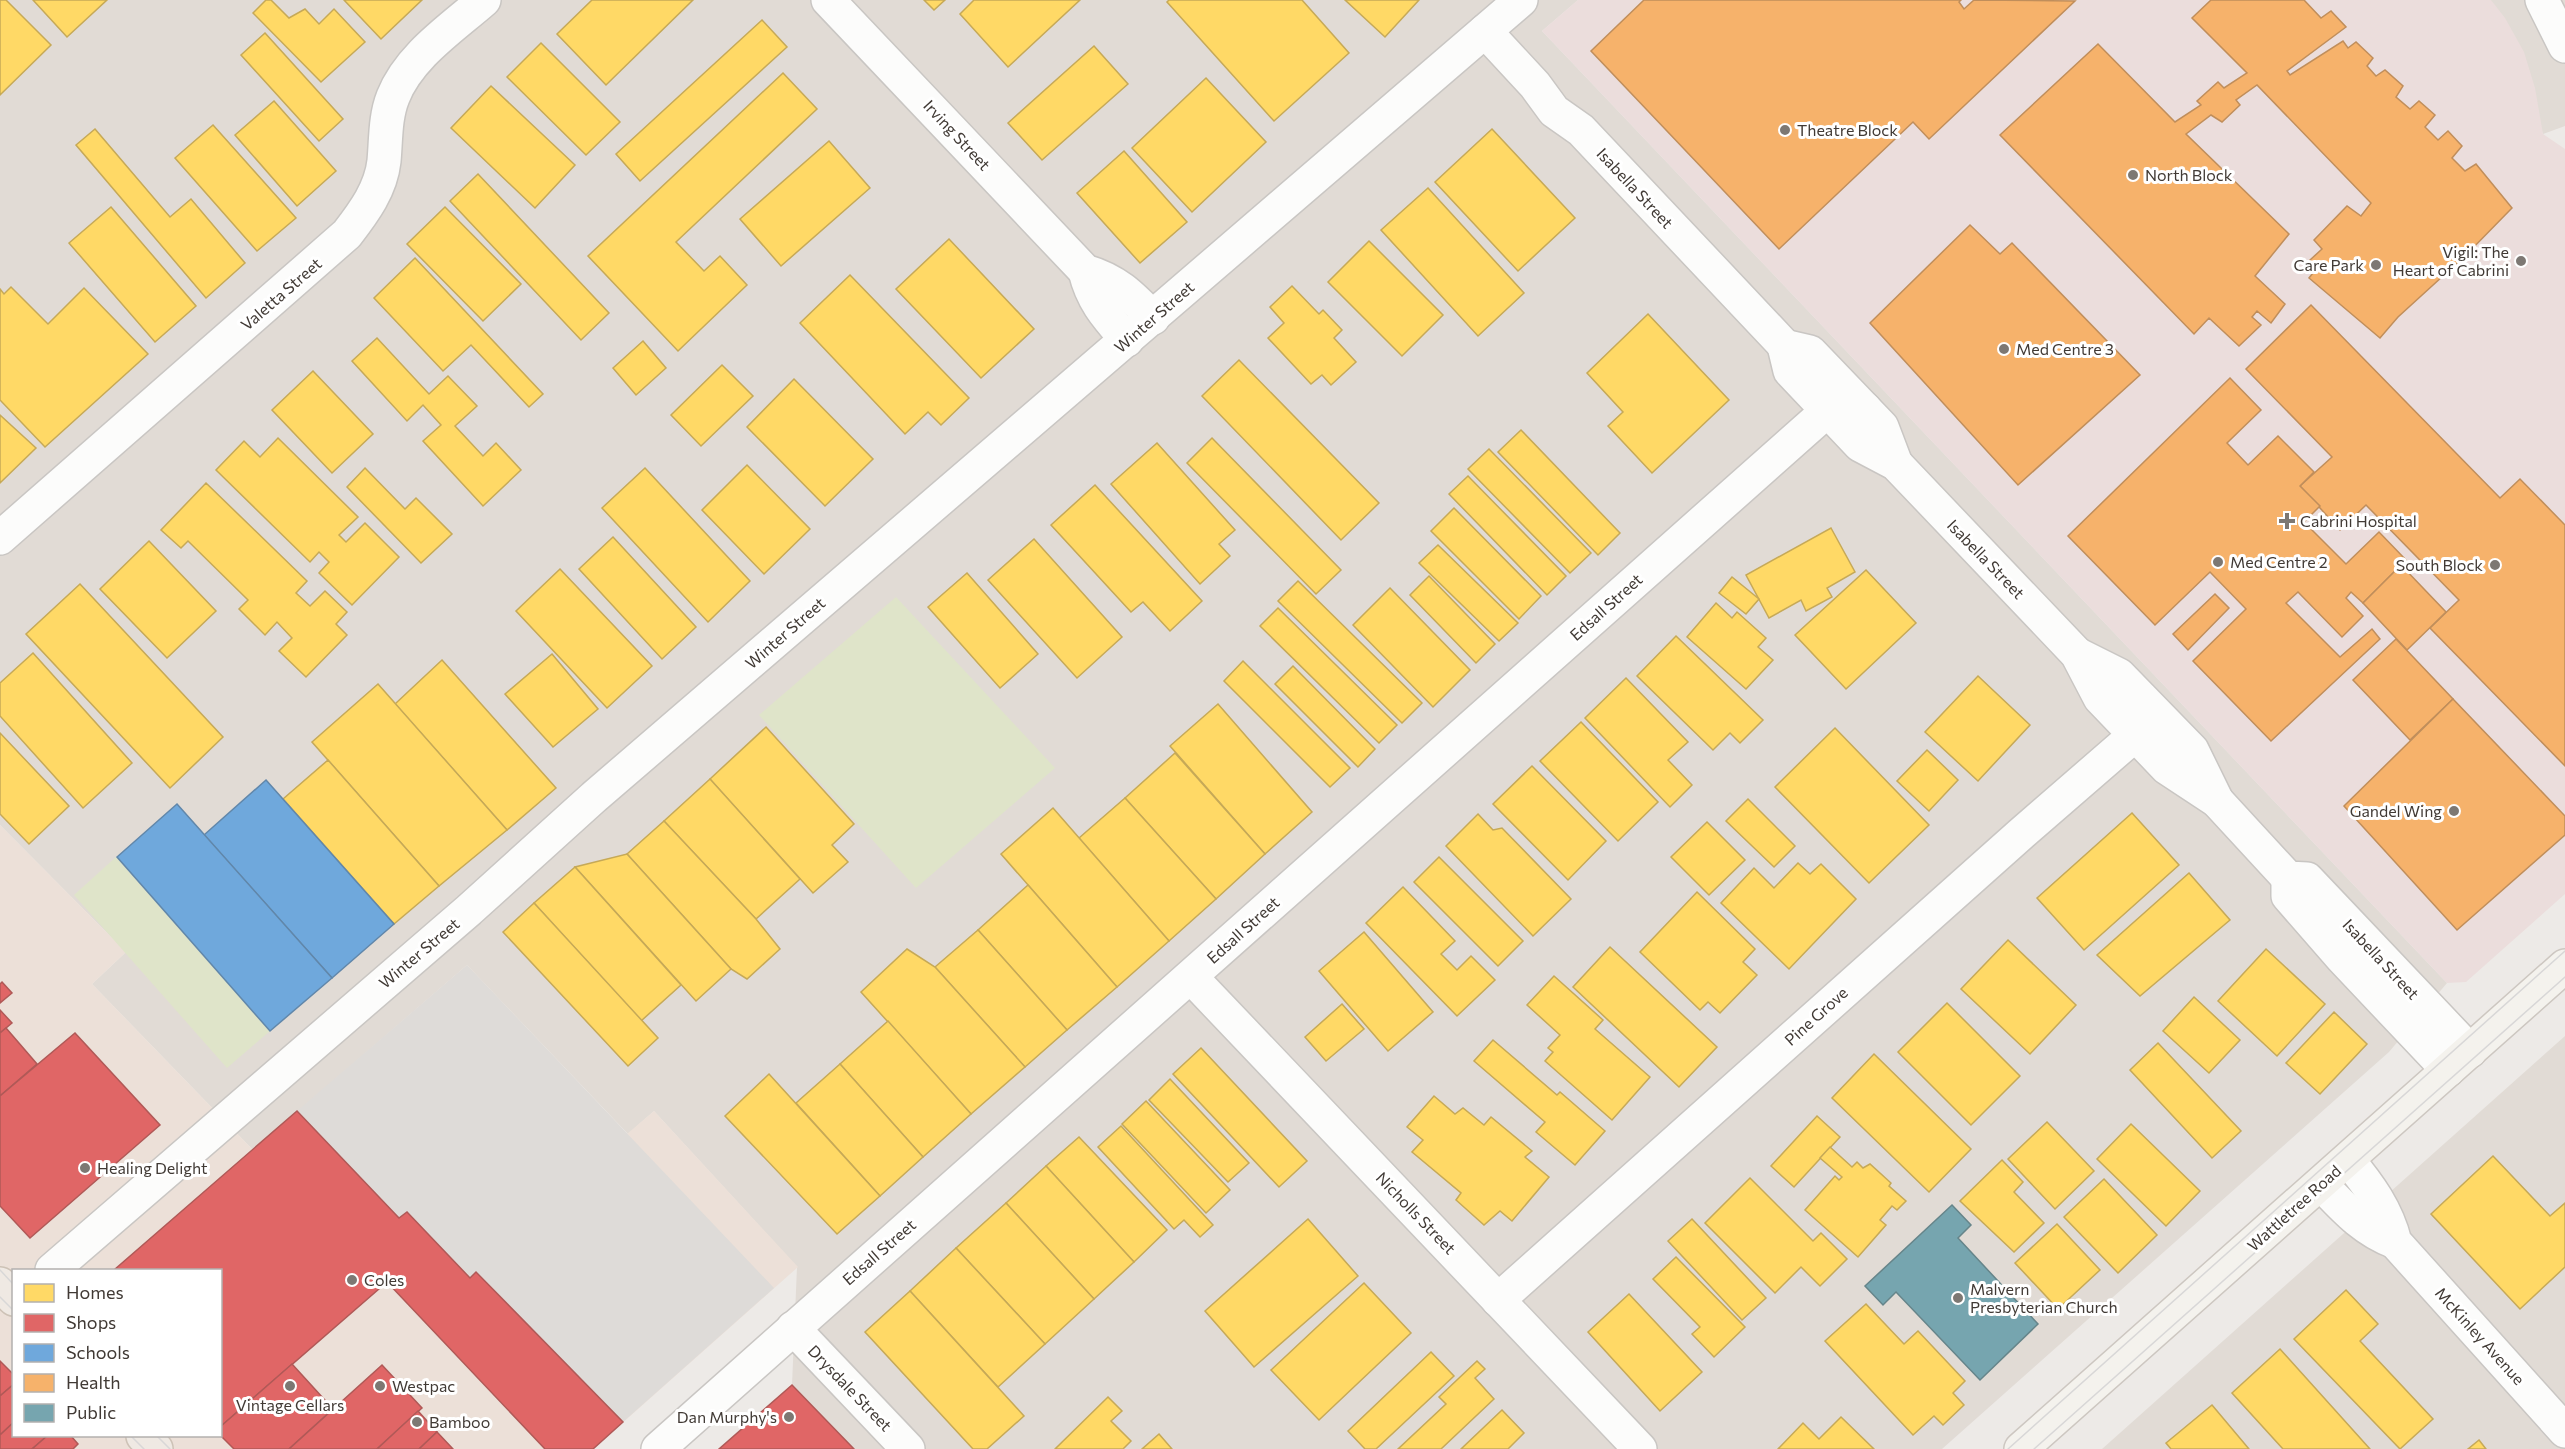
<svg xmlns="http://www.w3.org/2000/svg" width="2565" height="1449" font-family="Commissioner,sans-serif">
<rect width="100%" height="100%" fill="#edeae7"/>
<g fill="#e1dbd5">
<polygon points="0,0 1578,0 1542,31 2447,983 2389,1052 1942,1449 853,1449 792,1385 797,1267 654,1111 628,1134 467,965 253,1150 92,984 126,952 0,825"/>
<polygon points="2488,0 2565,0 2565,126 2543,134"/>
<polygon points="2565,1036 2565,1449 2102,1449 2408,1176"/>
</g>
<path fill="#ece0d8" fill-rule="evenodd" d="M 0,825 L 126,952 L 92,984 L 253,1150 L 467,965 L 627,1134 L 654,1111 L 798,1267 L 593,1449 L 0,1449 ZM 14,1270 L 220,1270 L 220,1436 L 14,1436 Z"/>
<polygon fill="#ebdddc" points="1578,0 2491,0 2505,18 2524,52 2535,88 2543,134 2565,149 2565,894 2466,982 2447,983 1542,31"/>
<g fill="#dfe4c9">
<polygon points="896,597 1055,768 916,888 759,715"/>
<polygon points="116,857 270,1031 227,1068 74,895"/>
</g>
<polygon fill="#dedbd8" points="467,965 774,1288 623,1422 476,1272 470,1278 407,1212 399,1218 297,1111"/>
<g fill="#ffd966" stroke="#c6a957" stroke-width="1.5">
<polygon points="0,0 6,0 51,45 0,95"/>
<polygon points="33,0 107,0 67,37"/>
<polygon points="266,0 271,0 289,18 305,9 319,24 334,9 365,42 321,82 253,13"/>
<polygon points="344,0 422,0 381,39"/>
<polygon points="592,0 693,0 606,85 557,34"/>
<polygon points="924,0 945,0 934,10"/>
<polygon points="974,0 1080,0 1008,67 960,14"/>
<polygon points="1169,0 1302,0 1349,53 1274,121 1167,2"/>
<polygon points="1345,0 1419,0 1385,37"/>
<polygon points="762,20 787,47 640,181 616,154"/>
<polygon points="265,33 343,119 319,141 241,55"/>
<polygon points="541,43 620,122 586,155 507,77"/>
<polygon points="1094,46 1128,84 1042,160 1008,123"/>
<polygon points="783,73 817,109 676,242 704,271 720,256 747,285 678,351 588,256"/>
<polygon points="1206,78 1266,142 1192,212 1132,148"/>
<polygon points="491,86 575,165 535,208 451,128"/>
<polygon points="274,101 336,171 297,206 235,135"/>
<polygon points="213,125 296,218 257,251 175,158"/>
<polygon points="95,129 170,217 191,199 245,263 206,298 76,145"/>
<polygon points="1492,129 1575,218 1518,271 1435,182"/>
<polygon points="829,141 870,188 781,266 740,219"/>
<polygon points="1124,151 1187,222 1140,263 1077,193"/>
<polygon points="478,174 609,313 581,340 450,201"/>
<polygon points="1428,188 1524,293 1478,336 1381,230"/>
<polygon points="111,207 196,306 155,342 69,243"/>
<polygon points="445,207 521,284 483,321 407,244"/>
<polygon points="949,239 1034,329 981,378 896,289"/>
<polygon points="1369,241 1443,315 1402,356 1328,282"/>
<polygon points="415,258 543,394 529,407 471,345 443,371 374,298"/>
<polygon points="850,275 969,398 941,425 928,412 905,434 800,323"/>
<polygon points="1292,286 1319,314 1323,310 1342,330 1334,338 1356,362 1331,385 1322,375 1311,384 1268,338 1284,323 1270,307"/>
<polygon points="11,287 48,324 84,288 148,354 45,447 0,400 0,289 4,294"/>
<polygon points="1648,314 1729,400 1652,473 1608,426 1623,412 1587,373"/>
<polygon points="377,338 429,394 448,376 477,406 455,426 483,456 496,443 521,470 483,506 423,441 441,425 423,405 407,421 352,361"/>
<polygon points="643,341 666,368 636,395 613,368"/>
<polygon points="1239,360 1379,503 1341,540 1202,396"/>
<polygon points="722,365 753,396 701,446 671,415"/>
<polygon points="313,371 373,434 332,473 272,410"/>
<polygon points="794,379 873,459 825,506 747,427"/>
<polygon points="0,415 36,448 0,483"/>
<polygon points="1521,430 1620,533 1598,555 1498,452"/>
<polygon points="278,438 358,517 339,535 346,542 365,523 399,557 352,605 319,573 329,562 319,552 310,562 216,470 244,441 260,457"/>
<polygon points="1212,438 1341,570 1316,594 1187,463"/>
<polygon points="1157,443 1235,530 1219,544 1230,556 1200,584 1111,484"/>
<polygon points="1489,449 1591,553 1570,573 1468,469"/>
<polygon points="747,465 810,529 764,574 702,510"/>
<polygon points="365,468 405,509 416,498 452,534 421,563 347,487"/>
<polygon points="645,468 750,581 708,622 602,508"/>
<polygon points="1468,476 1566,576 1547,595 1449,494"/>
<polygon points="206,483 307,581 296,593 310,606 325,591 347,612 336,624 347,635 306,677 279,651 292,638 277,622 265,635 239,609 248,600 188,541 181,548 161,530"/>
<polygon points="1095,485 1202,601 1170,631 1143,602 1131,612 1051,525"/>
<polygon points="1454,508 1541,596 1519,619 1431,531"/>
<polygon points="1831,528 1855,572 1827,588 1832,597 1806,611 1801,600 1769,618 1746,575"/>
<polygon points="613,537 696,627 662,659 579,569"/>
<polygon points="1034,539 1122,637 1077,678 988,580"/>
<polygon points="149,541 216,611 167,658 100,589"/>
<polygon points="1438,545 1518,623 1499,641 1419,563"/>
<polygon points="560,569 652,666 607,708 516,611"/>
<polygon points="1866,570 1916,623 1846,689 1795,635"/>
<polygon points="967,573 1038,654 1000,688 928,607"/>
<polygon points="1429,576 1495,644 1476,663 1410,595"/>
<polygon points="1732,577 1759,599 1746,614 1719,593"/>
<polygon points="1298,581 1422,703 1402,723 1278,601"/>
<polygon points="80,584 223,737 170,788 26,634"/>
<polygon points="1390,588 1470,670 1433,707 1353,625"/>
<polygon points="1716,603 1732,618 1737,612 1766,638 1758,647 1773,660 1746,689 1687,637"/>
<polygon points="1278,608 1397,725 1379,743 1260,626"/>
<polygon points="1676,636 1763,720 1740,743 1730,733 1713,750 1637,676"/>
<polygon points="33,653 132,763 83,808 0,716 0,683"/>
<polygon points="552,654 598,709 553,747 505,694"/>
<polygon points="442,660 556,788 507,830 395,704"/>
<polygon points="1243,661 1350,768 1330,787 1224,681"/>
<polygon points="1293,666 1375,749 1358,767 1275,684"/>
<polygon points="1978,676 2030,725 1978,781 1925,732"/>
<polygon points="1626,678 1688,742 1668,760 1692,785 1670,807 1585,718"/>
<polygon points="378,684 507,830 439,886 312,742"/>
<polygon points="1218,704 1312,812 1265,854 1170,746"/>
<polygon points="1581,722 1658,802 1618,841 1540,761"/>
<polygon points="766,727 854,824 832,845 848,862 813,893 710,779"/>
<polygon points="1835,728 1929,825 1869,883 1775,787"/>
<polygon points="0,733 69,806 29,844 0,814"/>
<polygon points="1927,750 1958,780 1929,811 1897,781"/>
<polygon points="1175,753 1265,854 1216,899 1125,798"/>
<polygon points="328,760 439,886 394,924 283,799"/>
<polygon points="1532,766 1606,841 1568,880 1493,804"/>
<polygon points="710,779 800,879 756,919 664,821"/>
<polygon points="1125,798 1216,899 1169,941 1079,838"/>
<polygon points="1748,799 1795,846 1774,867 1726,821"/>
<polygon points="1053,808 1169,941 1117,987 1001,854"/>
<polygon points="2132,813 2179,865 2084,950 2037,898"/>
<polygon points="1478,814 1493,830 1502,828 1571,899 1533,936 1446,846"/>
<polygon points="664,821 756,919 780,949 747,979 731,969 627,854"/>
<polygon points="1707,822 1745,860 1709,895 1671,857"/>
<polygon points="627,854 731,969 696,1001 575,867"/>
<polygon points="1439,857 1523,941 1498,966 1414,882"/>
<polygon points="1798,863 1810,874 1821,864 1856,899 1789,969 1721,903 1754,868 1774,888"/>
<polygon points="575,867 681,985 641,1021 534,903"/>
<polygon points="2189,873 2230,920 2140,996 2097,955"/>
<polygon points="1028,885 1117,987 1067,1030 978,930"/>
<polygon points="1403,887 1455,941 1441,954 1457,970 1471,956 1495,980 1457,1016 1366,923"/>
<polygon points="1697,892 1755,949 1743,962 1757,975 1720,1013 1708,1002 1700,1010 1640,952"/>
<polygon points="534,903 658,1038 628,1066 503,932"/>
<polygon points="978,930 1067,1030 1025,1067 935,967"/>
<polygon points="1364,932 1433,1012 1388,1051 1319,971"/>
<polygon points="2008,940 2076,1005 2030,1054 1961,989"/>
<polygon points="1610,947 1717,1047 1679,1087 1573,987"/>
<polygon points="907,949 935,967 1025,1067 971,1114 861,992"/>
<polygon points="2266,949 2325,1004 2277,1056 2218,1001"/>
<polygon points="1554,976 1603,1020 1595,1029 1650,1077 1612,1120 1545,1061 1553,1052 1548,1048 1560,1035 1527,1005"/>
<polygon points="2194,997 2240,1040 2209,1073 2163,1031"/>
<polygon points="1947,1003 2020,1076 1971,1125 1898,1052"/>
<polygon points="1342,1004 1364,1029 1326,1061 1305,1037"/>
<polygon points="2334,1012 2367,1044 2320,1094 2286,1063"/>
<polygon points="888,1021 971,1114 923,1157 840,1064"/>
<polygon points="1493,1040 1557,1095 1560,1092 1605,1131 1575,1165 1536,1132 1545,1122 1474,1061"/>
<polygon points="2158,1043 2241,1131 2212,1158 2130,1070"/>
<polygon points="1201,1048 1307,1161 1279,1187 1173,1074"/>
<polygon points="1874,1054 1971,1149 1929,1192 1832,1098"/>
<polygon points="840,1064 923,1157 880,1196 796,1103"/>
<polygon points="769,1074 880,1196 837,1234 725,1116"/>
<polygon points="1170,1079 1249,1163 1228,1182 1149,1100"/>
<polygon points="1434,1096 1455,1114 1463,1108 1484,1125 1491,1117 1532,1151 1525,1157 1549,1177 1512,1221 1500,1211 1484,1225 1456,1200 1461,1193 1412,1152 1423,1140 1407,1127"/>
<polygon points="1146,1101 1230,1190 1206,1213 1122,1124"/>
<polygon points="1817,1116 1840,1137 1794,1187 1771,1166"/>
<polygon points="2047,1122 2094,1171 2055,1209 2008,1159"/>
<polygon points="2131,1124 2200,1191 2166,1226 2097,1159"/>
<polygon points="1121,1126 1213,1225 1200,1237 1184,1220 1174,1229 1098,1147"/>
<polygon points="1079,1137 1167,1230 1134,1262 1046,1166"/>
<polygon points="1830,1147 1852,1167 1857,1162 1863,1168 1870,1164 1891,1183 1889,1186 1906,1201 1897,1210 1892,1206 1880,1220 1886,1225 1858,1257 1805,1210 1835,1176 1839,1180 1842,1177 1820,1158"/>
<polygon points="2493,1156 2550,1216 2565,1203 2565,1267 2520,1309 2431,1214"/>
<polygon points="2002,1160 2023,1182 2014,1192 2044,1223 2014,1252 1960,1201"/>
<polygon points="1046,1166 1134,1262 1094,1299 1006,1203"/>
<polygon points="1750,1178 1813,1241 1821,1233 1847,1259 1820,1286 1801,1267 1775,1293 1705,1223"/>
<polygon points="2104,1179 2157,1235 2118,1273 2064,1217"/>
<polygon points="1006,1203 1094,1299 1045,1344 956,1248"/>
<polygon points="1308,1219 1358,1276 1254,1367 1205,1311"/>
<polygon points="1692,1219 1766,1298 1742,1320 1668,1241"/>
<polygon points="2057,1224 2100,1270 2058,1309 2015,1263"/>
<polygon points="956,1248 1045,1344 998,1387 910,1291"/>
<polygon points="1676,1257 1745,1327 1714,1357 1692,1334 1700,1327 1653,1279"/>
<polygon points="1364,1283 1411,1333 1319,1420 1271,1370"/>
<polygon points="2346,1290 2378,1324 2360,1341 2433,1419 2400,1449 2294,1339"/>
<polygon points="910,1291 1024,1416 987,1449 973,1449 865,1332"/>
<polygon points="1629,1294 1702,1372 1660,1411 1588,1332"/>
<polygon points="1866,1304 1904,1344 1918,1331 1965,1381 1953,1393 1964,1405 1943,1425 1934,1416 1913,1435 1825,1341"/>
<polygon points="2280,1349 2370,1449 2283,1449 2232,1393"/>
<polygon points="1431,1352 1454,1376 1376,1449 1365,1449 1348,1431"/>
<polygon points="1477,1361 1485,1369 1475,1378 1494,1399 1441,1449 1398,1449 1446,1404 1439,1397"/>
<polygon points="1108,1397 1122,1411 1111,1421 1131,1441 1123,1449 1055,1449"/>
<polygon points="2212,1405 2249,1449 2171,1449 2166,1443"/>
<polygon points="1502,1410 1524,1433 1508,1449 1461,1449"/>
<polygon points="1841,1417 1874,1449 1778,1449 1803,1423 1819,1439"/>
<polygon points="1159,1434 1172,1449 1142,1449"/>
<polygon points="2479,1440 2486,1449 2468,1449"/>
</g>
<g fill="#e06666" stroke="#b05957" stroke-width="1.5">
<polygon points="2,982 12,993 0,1003 0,984"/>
<polygon points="0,1010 12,1023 0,1033"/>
<polygon points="6,1028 37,1064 0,1096 0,1033"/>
<polygon points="75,1033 160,1125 30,1238 0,1206 0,1096"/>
<polygon points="297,1111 399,1218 407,1212 470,1278 476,1272 623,1422 593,1449 545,1449 387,1282 220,1427 220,1270 114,1270"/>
<polygon points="0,1361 14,1375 14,1384 0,1396"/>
<polygon points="292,1364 333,1409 289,1449 234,1449 220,1435 220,1427"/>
<polygon points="382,1365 422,1408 377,1449 289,1449"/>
<polygon points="14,1384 14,1422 0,1435 0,1396"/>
<polygon points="792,1385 854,1449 719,1449"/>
<polygon points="418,1411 437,1432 419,1449 377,1449"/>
<polygon points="14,1422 14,1436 47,1436 32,1449 0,1449 0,1435"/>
<polygon points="437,1432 453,1449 419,1449"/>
<polygon points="47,1436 71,1436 78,1444 73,1449 32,1449"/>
</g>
<g fill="#6fa8dc" stroke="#6187aa" stroke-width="1.5">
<polygon points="266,780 394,924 332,978 204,835"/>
<polygon points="177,804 332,978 270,1031 117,857"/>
</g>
<g fill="#f6b26b" stroke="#c08e5b" stroke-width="1.5">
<polygon points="1644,0 1961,0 1959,2 1964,9 1974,0 2075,1 1929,139 1913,122 1779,249 1591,51"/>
<polygon points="2211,0 2304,0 2321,18 2331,11 2346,27 2287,71 2290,75 2343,41 2348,48 2356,42 2373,58 2367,66 2376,76 2385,70 2403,86 2396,97 2410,109 2419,101 2435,115 2425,127 2438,140 2448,131 2462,146 2452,158 2465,171 2476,164 2512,208 2466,255 2398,317 2380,338 2309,278 2317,268 2310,260 2322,249 2314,240 2347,206 2361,216 2371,203 2257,85 2236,100 2240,105 2222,122 2211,115 2186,134 2289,234 2255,276 2285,304 2271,323 2257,311 2252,317 2261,325 2239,346 2209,318 2194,334 2000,135 2098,44 2175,122 2201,105 2197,101 2218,82 2224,88 2247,73 2192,18"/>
<polygon points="1970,225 2000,254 2012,243 2140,375 2018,485 1870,323"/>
<polygon points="2311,305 2500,498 2520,479 2565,525 2565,766 2430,628 2459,600 2366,505 2340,530 2300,486 2332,457 2246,369"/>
<polygon points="2230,378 2261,410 2227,443 2248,465 2278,436 2314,472 2300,486 2320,506 2304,522 2346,564 2379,532 2406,560 2363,603 2351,592 2346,598 2363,616 2342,637 2298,592 2286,603 2340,657 2372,629 2380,639 2271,741 2193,661 2246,609 2210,572 2155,625 2068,536"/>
<polygon points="2401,565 2446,612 2407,650 2363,603"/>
<polygon points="2215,594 2229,608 2188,650 2173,634"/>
<polygon points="2396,639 2453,699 2410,740 2353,680"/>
<polygon points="2453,699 2565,816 2565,835 2457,930 2344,806"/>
</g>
<polygon fill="#76a5af" stroke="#66858a" stroke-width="1.5" points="1952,1205 1971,1225 1958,1238 2038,1324 1980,1380 1896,1292 1883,1305 1865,1286"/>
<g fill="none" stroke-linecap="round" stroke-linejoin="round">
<defs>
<g id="minor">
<path d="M 828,0 L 1085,271 C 1116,280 1131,295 1153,318"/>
<polyline points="2542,0 2565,46"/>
<polyline points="1485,31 1535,85 1554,111 1581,130 1781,342 1784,346 1790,371 1860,445 1896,464 2077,654 2100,698 2167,768 2217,801 2288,878 2307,879 2470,1051"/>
<path d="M 1085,271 C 1092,301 1107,317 1127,340"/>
<polyline points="1784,346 1810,352 1882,427 1896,464"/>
<path d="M 0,538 L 347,234 C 364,212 381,189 384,161 C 386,139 385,117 393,97 C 409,56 452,28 484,0"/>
<polyline points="2077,654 2119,675 2192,750 2217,801"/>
<polyline points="2288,878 2288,896 2342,958 2448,1070"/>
<polyline points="1191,977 1640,1449"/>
<path d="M 2348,1160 C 2369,1185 2387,1210 2395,1242 L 2565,1431"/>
<path d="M 2321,1184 C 2344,1208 2363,1230 2395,1242"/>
<polyline points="52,1270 469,910 594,797 1521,0"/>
<polyline points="1498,1300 2022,833 2135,735"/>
<polyline points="793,1328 908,1449"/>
<path d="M 658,1449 L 1827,411 C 1841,403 1850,405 1865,409"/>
</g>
<polyline id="secondary" points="2021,1449 2565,966"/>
<g id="primary">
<polyline points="0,1284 14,1299"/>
<polyline points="143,1436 156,1449"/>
</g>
</defs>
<use href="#minor" stroke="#c9c6c3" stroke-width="36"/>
<use href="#secondary" stroke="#cdc7c1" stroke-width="36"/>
<use href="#primary" stroke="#cdc2b6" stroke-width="36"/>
<use href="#minor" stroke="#fcfcfb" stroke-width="33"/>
<use href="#secondary" stroke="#f4f2ed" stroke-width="33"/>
<use href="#primary" stroke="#efe9e3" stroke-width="33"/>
<g stroke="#d8d7d7" stroke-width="1.5">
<polyline points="0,1270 14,1285"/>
<polyline points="0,1297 14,1311"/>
<polyline points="131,1436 144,1449"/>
<polyline points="157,1436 170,1449"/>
<polyline points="2008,1449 2565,951"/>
<polyline points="2034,1449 2565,977"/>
</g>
</g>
<g fill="#7d7873" stroke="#fff" stroke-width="2">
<circle cx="1785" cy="130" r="6"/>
<circle cx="2133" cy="175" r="6"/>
<circle cx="2521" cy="261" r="6"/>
<circle cx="2376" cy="265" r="6"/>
<circle cx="2004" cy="349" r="6"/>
<path d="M2284 512h6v6h6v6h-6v6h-6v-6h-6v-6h6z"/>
<circle cx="2218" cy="562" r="6"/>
<circle cx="2495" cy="565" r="6"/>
<circle cx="2454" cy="811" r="6"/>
<circle cx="85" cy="1168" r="6"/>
<circle cx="352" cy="1280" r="6"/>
<circle cx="1958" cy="1298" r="6"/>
<circle cx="290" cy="1386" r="6"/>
<circle cx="380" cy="1386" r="6"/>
<circle cx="789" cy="1417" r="6"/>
<circle cx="417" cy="1422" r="6"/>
</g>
<g text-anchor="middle" stroke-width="6" stroke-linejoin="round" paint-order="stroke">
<g font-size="16" fill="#413a35" stroke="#fff" text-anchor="start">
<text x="1797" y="136">Theatre Block</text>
<text x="2145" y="181">North Block</text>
<text x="2509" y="258" text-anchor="end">Vigil: The<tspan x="2509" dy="18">Heart of Cabrini</tspan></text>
<text x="2364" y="271" text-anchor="end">Care Park</text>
<text x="2016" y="355">Med Centre 3</text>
<text x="2300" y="527">Cabrini Hospital</text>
<text x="2230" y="568">Med Centre 2</text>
<text x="2483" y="571" text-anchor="end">South Block</text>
<text x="2442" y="817" text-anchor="end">Gandel Wing</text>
<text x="97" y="1174">Healing Delight</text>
<text x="364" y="1286">Coles</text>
<text x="1970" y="1295">Malvern<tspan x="1970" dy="18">Presbyterian Church</tspan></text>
<text x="392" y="1392">Westpac</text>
<text x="290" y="1411" text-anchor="middle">Vintage Cellars</text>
<text x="777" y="1423" text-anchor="end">Dan Murphy's</text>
<text x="429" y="1428">Bamboo</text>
</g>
<g font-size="16" fill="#413a35" stroke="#fff">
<text transform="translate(957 135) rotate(47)" y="6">Irving Street</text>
<text transform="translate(1635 188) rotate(47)" y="6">Isabella Street</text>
<text transform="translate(281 294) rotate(-41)" y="6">Valetta Street</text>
<text transform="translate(1154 317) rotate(-41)" y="6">Winter Street</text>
<text transform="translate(1986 559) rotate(46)" y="6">Isabella Street</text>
<text transform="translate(1606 607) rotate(-42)" y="6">Edsall Street</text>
<text transform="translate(785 633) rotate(-41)" y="6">Winter Street</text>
<text transform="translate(1243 930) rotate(-42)" y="6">Edsall Street</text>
<text transform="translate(419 953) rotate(-40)" y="6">Winter Street</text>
<text transform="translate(2381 959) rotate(47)" y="6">Isabella Street</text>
<text transform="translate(1816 1016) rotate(-42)" y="6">Pine Grove</text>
<text transform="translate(2294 1208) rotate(-42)" y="6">Wattletree Road</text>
<text transform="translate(1416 1213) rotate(46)" y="6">Nicholls Street</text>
<text transform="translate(879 1252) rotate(-41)" y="6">Edsall Street</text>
<text transform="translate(2480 1336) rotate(48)" y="6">McKinley Avenue</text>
<text transform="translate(850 1388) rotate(46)" y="6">Drysdale Street</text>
</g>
</g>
<rect x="12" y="1269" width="210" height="168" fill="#ffffff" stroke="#b3b0ae" stroke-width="1.5"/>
<rect x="24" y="1284" width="30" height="18" fill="#ffd966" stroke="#b3b0ae" stroke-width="1.5"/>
<text x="66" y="1299" font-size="18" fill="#413a35">Homes</text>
<rect x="24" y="1314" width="30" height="18" fill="#e06666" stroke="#b3b0ae" stroke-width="1.5"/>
<text x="66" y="1329" font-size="18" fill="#413a35">Shops</text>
<rect x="24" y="1344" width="30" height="18" fill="#6fa8dc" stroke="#b3b0ae" stroke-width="1.5"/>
<text x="66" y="1359" font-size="18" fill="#413a35">Schools</text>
<rect x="24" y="1374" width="30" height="18" fill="#f6b26b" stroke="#b3b0ae" stroke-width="1.5"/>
<text x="66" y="1389" font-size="18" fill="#413a35">Health</text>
<rect x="24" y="1404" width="30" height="18" fill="#76a5af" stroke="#b3b0ae" stroke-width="1.5"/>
<text x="66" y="1419" font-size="18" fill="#413a35">Public</text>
</svg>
